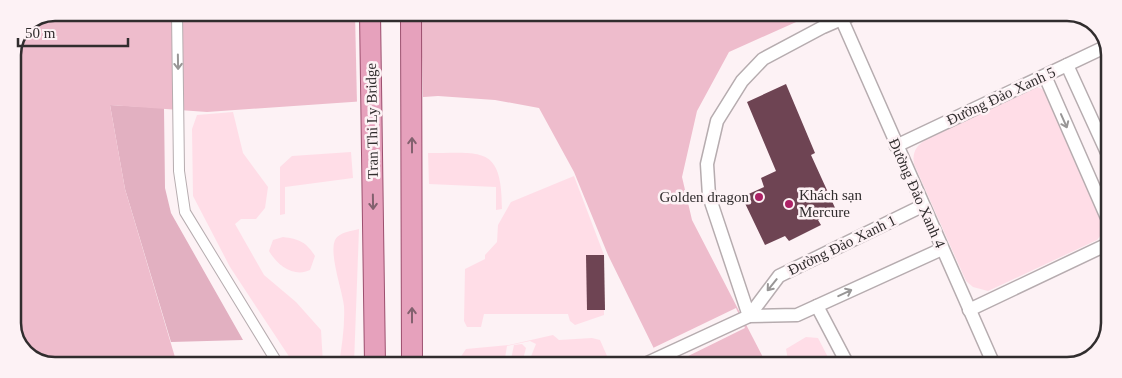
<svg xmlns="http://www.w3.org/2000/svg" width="1122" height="378" font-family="Georgia,serif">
<rect width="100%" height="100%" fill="#fdf2f5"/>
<g fill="#ffdde7">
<path d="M 1037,87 L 1047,91 L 1108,226 L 1097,240 L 988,291 L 973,287 L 966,281 L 914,164 C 912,153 916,146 925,140 Z"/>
<polygon points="233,112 243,153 268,187 265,208 256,219 241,219 235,224 264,275 296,302 321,330 323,364 294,364 230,267 193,196 192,129 197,115"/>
<polygon points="351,152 353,178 285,187 285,214 280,215 280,167 292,156"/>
<path d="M 428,153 C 482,153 502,145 502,209 L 496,210 L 496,187 L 429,184 Z"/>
<polygon points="574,176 604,255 604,315 575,325 570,321 568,314 484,314 481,327 467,327 464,321 465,269 485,259 485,255 497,242 498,225 511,202"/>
<path d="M 359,229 L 354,364 L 339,364 C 342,345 345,325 344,306 C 342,289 329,255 335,240 C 339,232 352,231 359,229 Z"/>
<path d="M 283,237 C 299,239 306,242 315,256 L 310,270 C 294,278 277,265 269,251 L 273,240 Z"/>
<polygon points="553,335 559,340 592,338 600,340 611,365 528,364 536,344 530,341 507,346 504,364 460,364 460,358 466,349 509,345"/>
<polygon points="806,337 818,338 832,365 789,365 786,349"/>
<polygon points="522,344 526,348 522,363 511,359 514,345"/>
</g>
<polygon fill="#e2b0c1" points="110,105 164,108 165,188 171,213 243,340 171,342 125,189"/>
<polygon fill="#eebccc" points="55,13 814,14 729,52 697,111 682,177 692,220 767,365 662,365 608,255 574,172 539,108 495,100 438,96 207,112 110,105 125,189 177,364 41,363 21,349 13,326 13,52 25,25"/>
<g fill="#fdf2f5">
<polygon points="355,13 421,13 423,99 357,104"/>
<polygon points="736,308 745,328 670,365 661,365 653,348"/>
</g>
<g fill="#6e4453">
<polygon points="786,84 815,153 811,155 836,210 818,220 821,225 789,241 785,236 765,245 742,197 764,187 761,178 776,171 747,102"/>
<polygon points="586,255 604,255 605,310 587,310"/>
</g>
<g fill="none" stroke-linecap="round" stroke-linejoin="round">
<defs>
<polyline id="pedestrian" points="177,13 179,171 185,212 278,364"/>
<g id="minor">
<polyline points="842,20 994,365"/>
<polyline points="1067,65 1109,157"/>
<polyline points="1045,76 1108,220"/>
<polyline points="896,146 1107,46"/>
<polyline points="817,306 848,365"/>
<polyline points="969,310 1108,244"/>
<polyline points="749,316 709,196 707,164 717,121 742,81 763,59 823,27 853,14"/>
<polyline points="749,316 779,276 922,206"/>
<polyline points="643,365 749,316 797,315 942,249"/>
</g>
<g id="primary">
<polyline points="370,13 375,364"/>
<polyline points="411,13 412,364"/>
</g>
</defs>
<use href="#pedestrian" stroke="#b6acaf" stroke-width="12"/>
<use href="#minor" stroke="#b6acaf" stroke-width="15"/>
<use href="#primary" stroke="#9c4f6e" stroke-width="22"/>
<use href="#pedestrian" stroke="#fff" stroke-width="10"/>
<use href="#minor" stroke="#fff" stroke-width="12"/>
<use href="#primary" stroke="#e6a1bc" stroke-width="20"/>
</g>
<defs><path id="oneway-shaft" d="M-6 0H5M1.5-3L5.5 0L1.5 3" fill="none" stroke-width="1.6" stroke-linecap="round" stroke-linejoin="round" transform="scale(1.25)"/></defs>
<g stroke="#989696">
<use href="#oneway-shaft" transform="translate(178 62) rotate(89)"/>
<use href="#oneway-shaft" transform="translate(1064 121) rotate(66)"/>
<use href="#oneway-shaft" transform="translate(772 285) rotate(129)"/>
<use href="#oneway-shaft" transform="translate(845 293) rotate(-25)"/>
</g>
<g stroke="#82616e">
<use href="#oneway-shaft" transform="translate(412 145) rotate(-90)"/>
<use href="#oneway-shaft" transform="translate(373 202) rotate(89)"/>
<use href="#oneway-shaft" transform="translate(412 315) rotate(-90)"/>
</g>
<g fill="#ac2265" stroke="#fdf2f5" stroke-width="2">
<circle cx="759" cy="197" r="5"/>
<circle cx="789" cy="204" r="5"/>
</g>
<g text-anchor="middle" stroke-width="5" stroke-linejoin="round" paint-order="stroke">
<g font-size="15" fill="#312d2e" stroke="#fdf2f5">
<text transform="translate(1001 96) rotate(-25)" y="5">Đường Đảo Xanh 5</text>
<text transform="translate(372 121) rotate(-91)" y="5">Tran Thi Ly Bridge</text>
<text transform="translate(917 193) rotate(66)" y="5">Đường Đảo Xanh 4</text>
<text transform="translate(842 245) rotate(-26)" y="5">Đường Đảo Xanh 1</text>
</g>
<g font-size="15" fill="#312d2e" stroke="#fdf2f5" text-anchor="start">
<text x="799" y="200">Khách sạn<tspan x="799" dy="17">Mercure</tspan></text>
<text x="749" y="202" text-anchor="end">Golden dragon</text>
</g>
</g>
<path d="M0 0H1122V378H0ZM55 21H1067A34 34 0 0 1 1101 55V323A34 34 0 0 1 1067 357H55A34 34 0 0 1 21 323V55A34 34 0 0 1 55 21Z" fill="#fdf2f5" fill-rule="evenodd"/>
<path fill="none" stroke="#312d2e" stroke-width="2.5" d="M55 21H1067A34 34 0 0 1 1101 55V323A34 34 0 0 1 1067 357H55A34 34 0 0 1 21 323V55A34 34 0 0 1 55 21Z"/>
<path d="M18 38v8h110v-8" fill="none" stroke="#312d2e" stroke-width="2.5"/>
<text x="25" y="38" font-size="15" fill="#312d2e" stroke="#fdf2f5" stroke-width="4" paint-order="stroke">50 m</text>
</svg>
